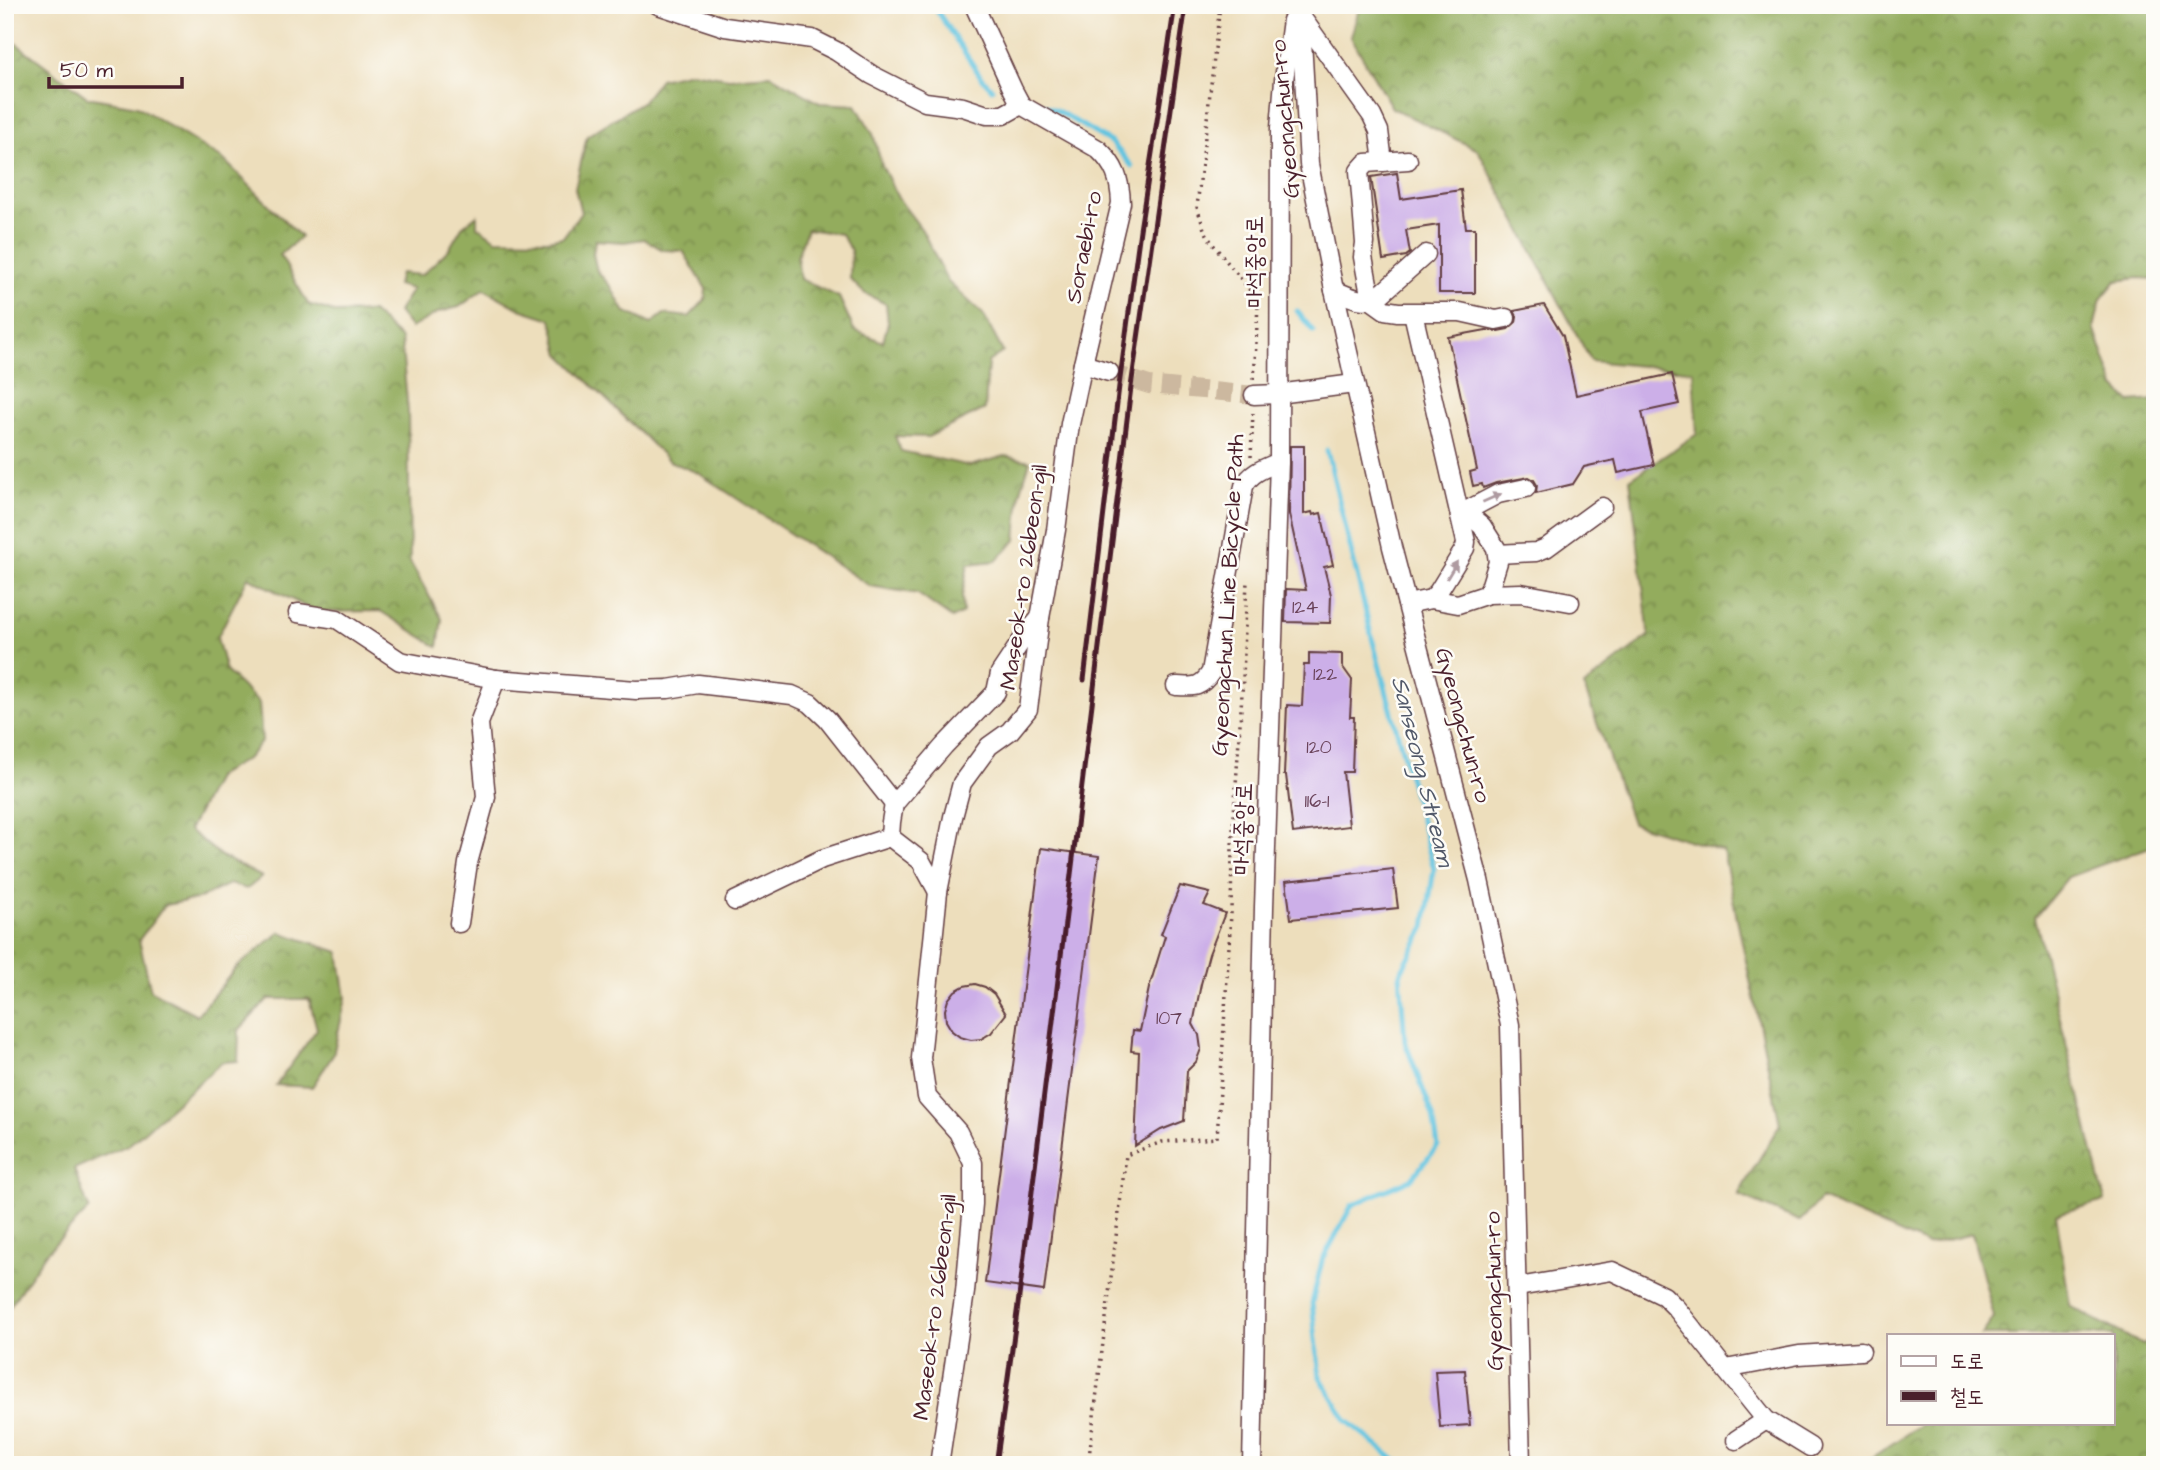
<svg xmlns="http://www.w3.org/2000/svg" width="2160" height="1470" font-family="'Architects Daughter','Poor Story',sans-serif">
<defs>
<pattern id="forest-crowns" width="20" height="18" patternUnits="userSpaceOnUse" patternTransform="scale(1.75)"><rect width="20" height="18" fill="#93ac5d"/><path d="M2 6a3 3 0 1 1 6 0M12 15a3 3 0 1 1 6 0" fill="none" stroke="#7a8b4d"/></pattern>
</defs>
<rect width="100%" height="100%" fill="#fdfcf7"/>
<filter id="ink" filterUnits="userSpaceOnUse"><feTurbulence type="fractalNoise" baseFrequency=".0143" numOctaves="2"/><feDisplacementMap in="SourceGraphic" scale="14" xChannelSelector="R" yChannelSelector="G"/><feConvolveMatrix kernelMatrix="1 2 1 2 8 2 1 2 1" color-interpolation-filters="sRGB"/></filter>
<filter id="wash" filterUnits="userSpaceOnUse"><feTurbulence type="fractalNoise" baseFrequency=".00686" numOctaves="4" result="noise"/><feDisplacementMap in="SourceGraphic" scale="28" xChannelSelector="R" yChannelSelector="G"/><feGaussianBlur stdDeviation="1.57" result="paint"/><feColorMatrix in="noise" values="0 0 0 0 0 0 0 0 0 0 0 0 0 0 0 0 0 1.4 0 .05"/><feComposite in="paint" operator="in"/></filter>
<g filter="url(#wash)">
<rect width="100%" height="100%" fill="#eddebc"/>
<g fill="url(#forest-crowns)" stroke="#6e6644" stroke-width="2" fill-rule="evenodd">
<polygon points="1360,5 2155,5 2155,279 2138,278 2116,281 2101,299 2094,328 2115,387 2130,402 2155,400 2155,845 2068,877 2035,917 2105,1201 2056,1214 2070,1306 2143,1345 2155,1336 2155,1465 1875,1465 1865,1462 1923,1423 2113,1423 2113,1335 1982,1335 1994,1317 1972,1234 1927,1245 1821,1199 1800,1221 1738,1195 1780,1124 1723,851 1632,823 1584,686 1649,636 1630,479 1697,434 1693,371 1591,361 1478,150 1392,108 1351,37"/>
<polygon points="5,35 87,97 137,106 224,160 301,237 280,255 308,304 337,313 372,312 401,339 408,411 410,562 442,619 438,647 380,611 316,612 248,577 217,638 226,671 259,703 262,741 248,758 217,776 189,830 221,856 262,877 247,889 229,884 198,899 165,905 139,940 151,991 197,1015 237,967 280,932 339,952 346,998 333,1055 312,1087 276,1085 317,1029 309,999 268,999 239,1030 238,1061 222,1062 130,1144 74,1169 89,1209 46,1253 8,1309 5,1309"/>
<path d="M 691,72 L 729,78 L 771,75 L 820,103 L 856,105 L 873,134 L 882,166 L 898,198 L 922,230 L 948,282 L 983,314 L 1003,352 L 988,362 L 985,409 L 928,437 L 895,436 L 901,451 L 970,466 L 1005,456 L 1030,461 L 1020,494 L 1016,540 L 996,561 L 968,564 L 962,596 L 963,613 L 952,618 L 918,594 L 870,586 L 698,473 L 669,461 L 560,354 L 551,319 L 520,309 L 484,289 L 459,307 L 439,312 L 411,328 L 398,312 L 412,289 L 397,285 L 400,273 L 422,275 L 449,249 L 462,227 L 477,215 L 477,226 L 496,239 L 547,240 L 563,237 L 581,213 L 575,188 L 587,136 L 643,101 L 660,79 ZM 807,229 L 841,234 L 851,251 L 850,279 L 864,293 L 886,304 L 888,322 L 883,342 L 854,330 L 839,297 L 800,279 L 797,257 ZM 644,239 L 663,250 L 683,251 L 706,289 L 705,300 L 689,317 L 664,314 L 651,324 L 624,311 L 611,287 L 597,271 L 593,254 L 595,240 L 624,242 Z"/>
</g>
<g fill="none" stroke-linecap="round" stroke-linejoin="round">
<g stroke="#62c4e0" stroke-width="5">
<polyline points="933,5 981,77 992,89"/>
<polyline points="1037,103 1056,110 1112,143 1132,166"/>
<polyline points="1297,311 1313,331"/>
<polyline points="1327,450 1372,638 1434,869 1425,927 1400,974 1405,1042 1433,1116 1438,1146 1411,1179 1352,1205 1322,1261 1312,1303 1320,1377 1346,1420 1401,1465"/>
</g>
</g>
<g id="blocks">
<g fill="#ccafe8">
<polygon points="1397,173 1401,199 1461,190 1466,228 1475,228 1475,293 1439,293 1439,225 1406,230 1410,253 1406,256 1383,260 1371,177"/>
<polygon points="1544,305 1563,336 1576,395 1672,374 1679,404 1642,412 1654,465 1618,473 1615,460 1584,467 1573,484 1536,493 1537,485 1534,480 1529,477 1496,483 1483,488 1482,484 1473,486 1470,472 1477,470 1448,337 1486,330 1498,331 1508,329 1516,322 1517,316 1514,311"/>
<polygon points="1290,446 1304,446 1304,514 1312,512 1313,515 1321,513 1333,565 1324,567 1331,595 1330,623 1285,622 1286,589 1306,590 1289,514"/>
<polygon points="1309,653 1342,654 1342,666 1352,680 1350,717 1354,717 1352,772 1343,772 1349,826 1293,833 1286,775 1284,775 1287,705 1302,706 1304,665 1309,665"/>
<polygon points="1041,848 1099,856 1044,1291 985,1283"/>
<polygon points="1393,869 1398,908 1291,919 1286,881"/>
<polygon points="1180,886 1210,893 1204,905 1225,913 1209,954 1201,984 1193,1024 1199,1035 1201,1049 1196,1062 1187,1071 1184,1121 1161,1130 1135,1146 1139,1052 1131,1051 1133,1030 1140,1031 1149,988 1165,936 1161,934"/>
<polygon points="975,984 985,987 994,994 1006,1014 991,1033 981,1039 971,1040 960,1037 952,1031 946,1021 945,1010 948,1000 955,991 964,986"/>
<polygon points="1465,1370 1470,1425 1440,1427 1435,1371"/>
</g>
</g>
</g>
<g filter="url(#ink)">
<use href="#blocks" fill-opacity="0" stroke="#623c41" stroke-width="2"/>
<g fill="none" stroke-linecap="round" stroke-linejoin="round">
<polyline stroke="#ccb89f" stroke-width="18" stroke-dasharray="18 9" stroke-linecap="butt" points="1109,372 1149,385 1254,395"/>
<defs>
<g id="minor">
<polyline points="658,5 725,27 812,39 836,51 872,75 925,102 963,107 987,115 1003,115 1021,105"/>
<path d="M 974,5 L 1013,90 L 1021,105 L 1098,149 C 1115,165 1120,179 1121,203 L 1083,364 L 1109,372"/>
<polyline points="1300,5 1309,164 1334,290 1392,547 1479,880 1510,1025 1521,1465"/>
<polyline points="1300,15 1372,116 1379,131 1383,162"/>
<polyline points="1408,160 1366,163 1359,171 1365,243 1363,257 1371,300 1385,310 1398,312 1460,312 1496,320 1506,318"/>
<path d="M 1334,290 C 1349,296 1363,305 1379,296 L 1426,254"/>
<polyline points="1254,395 1278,394 1354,384"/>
<polyline points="1460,514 1475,520 1482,526 1496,548 1498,562 1488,594"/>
<polyline points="1460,514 1498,494 1526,488"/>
<polyline points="1498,554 1536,552 1546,548 1602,507"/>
<polyline points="1431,599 1458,604 1488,594 1521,593 1570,602"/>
<polyline points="1407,604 1431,599 1438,592 1465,548 1466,542 1413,313"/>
<polyline points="298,613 337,619 400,661 496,679 636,690 668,689 698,684 792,695 810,703 827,719 894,804"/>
<path d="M 1176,686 C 1194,687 1201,688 1211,672 L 1244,486 C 1251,472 1265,468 1279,462"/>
<polyline points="938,892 921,861 890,837 891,822 894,804 944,746 996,692 1000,673 1024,637 1040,618"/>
<polyline points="735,901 822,859 890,837"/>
<polyline points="459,923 468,863 486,797 479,723 496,679"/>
<polyline points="1518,1287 1612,1271 1664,1296 1676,1308 1766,1420 1810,1447"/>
<polyline points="1726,1369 1799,1355 1861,1351"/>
<polyline points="1736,1440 1766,1420"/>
<polyline points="939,1465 965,1292 973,1204 973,1163 958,1132 927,1097 921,1058 938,892 953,817 962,783 989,746 1010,731 1028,709 1040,618 1056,530 1070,424 1083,364"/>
<polyline points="1252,1465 1264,907 1279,462 1280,128 1284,80 1292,20"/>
</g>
</defs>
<use href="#minor" stroke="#623c41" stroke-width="21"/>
<g stroke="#623c41" stroke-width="3.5" stroke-dasharray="2 5" stroke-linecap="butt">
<polyline points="1220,5 1197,207 1204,229 1212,243 1252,293 1258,305 1254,380"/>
<polyline points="1251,457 1253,412"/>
<polyline points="1088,1465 1126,1155 1162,1142 1217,1138 1231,914 1232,846 1243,678 1247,580"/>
</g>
<use href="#minor" stroke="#fff" stroke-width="18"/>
<g stroke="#4a1f2b" stroke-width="5">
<polyline points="1084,680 1119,386 1140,230 1175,5"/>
<polyline points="996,1465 1018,1305 1131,387 1186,5"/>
</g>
</g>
<defs><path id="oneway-solid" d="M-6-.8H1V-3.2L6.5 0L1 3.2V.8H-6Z" transform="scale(1.75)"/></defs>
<g fill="#ae9aa0">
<use href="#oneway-solid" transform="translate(1492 498) rotate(-24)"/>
<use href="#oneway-solid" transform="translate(1452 570) rotate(-59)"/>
</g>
</g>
<g text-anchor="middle" stroke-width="5" stroke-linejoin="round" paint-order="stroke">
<g font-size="19" fill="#6a435a">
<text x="1305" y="613">124</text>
<text x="1325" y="680">122</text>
<text x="1319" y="753">120</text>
<text x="1317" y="807">116-1</text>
<text x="1169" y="1024">107</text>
</g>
<g font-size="23" fill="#4a1f2b" stroke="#fdfcf7">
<text transform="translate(1284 119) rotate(-95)" y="8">Gyeongchun-ro</text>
<text transform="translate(1083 247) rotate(-79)" y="8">Soraebi-ro</text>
<text transform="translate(1254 262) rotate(-90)" y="8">마석중앙로</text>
<text transform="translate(1023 577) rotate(-82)" y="8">Maseok-ro 26beon-gil</text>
<text transform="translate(1227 595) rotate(-87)" y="8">Gyeongchun Line Bicycle Path</text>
<text transform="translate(1464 725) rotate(75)" y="8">Gyeongchun-ro</text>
<text transform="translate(1242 829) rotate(-88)" y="8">마석중앙로</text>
<text transform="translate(1493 1291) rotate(-91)" y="8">Gyeongchun-ro</text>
<text transform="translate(934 1307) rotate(-83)" y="8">Maseok-ro 26beon-gil</text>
</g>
<g font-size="24" font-style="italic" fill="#52596a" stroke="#fdfcf7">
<text transform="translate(1423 771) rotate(76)" y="8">Sanseong Stream</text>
</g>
</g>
<rect width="2160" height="1470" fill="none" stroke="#fdfcf7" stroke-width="28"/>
<rect x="1887" y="1334" width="228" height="91" fill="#fdfcf7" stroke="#b5a4a5" stroke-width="2"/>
<rect x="1901" y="1356" width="35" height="10" fill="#ffffff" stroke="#b5a4a5" stroke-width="2"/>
<text x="1950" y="1368" font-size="21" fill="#4a1f2b">도로</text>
<rect x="1901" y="1391" width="35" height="10" fill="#4a1f2b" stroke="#b5a4a5" stroke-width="2"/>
<text x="1950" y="1404" font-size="21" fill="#4a1f2b">철도</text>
<path d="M49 77v10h133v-10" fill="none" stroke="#4a1f2b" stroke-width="3.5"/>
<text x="60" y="77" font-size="21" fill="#4a1f2b" stroke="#fdfcf7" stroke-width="5" paint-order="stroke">50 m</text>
</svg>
